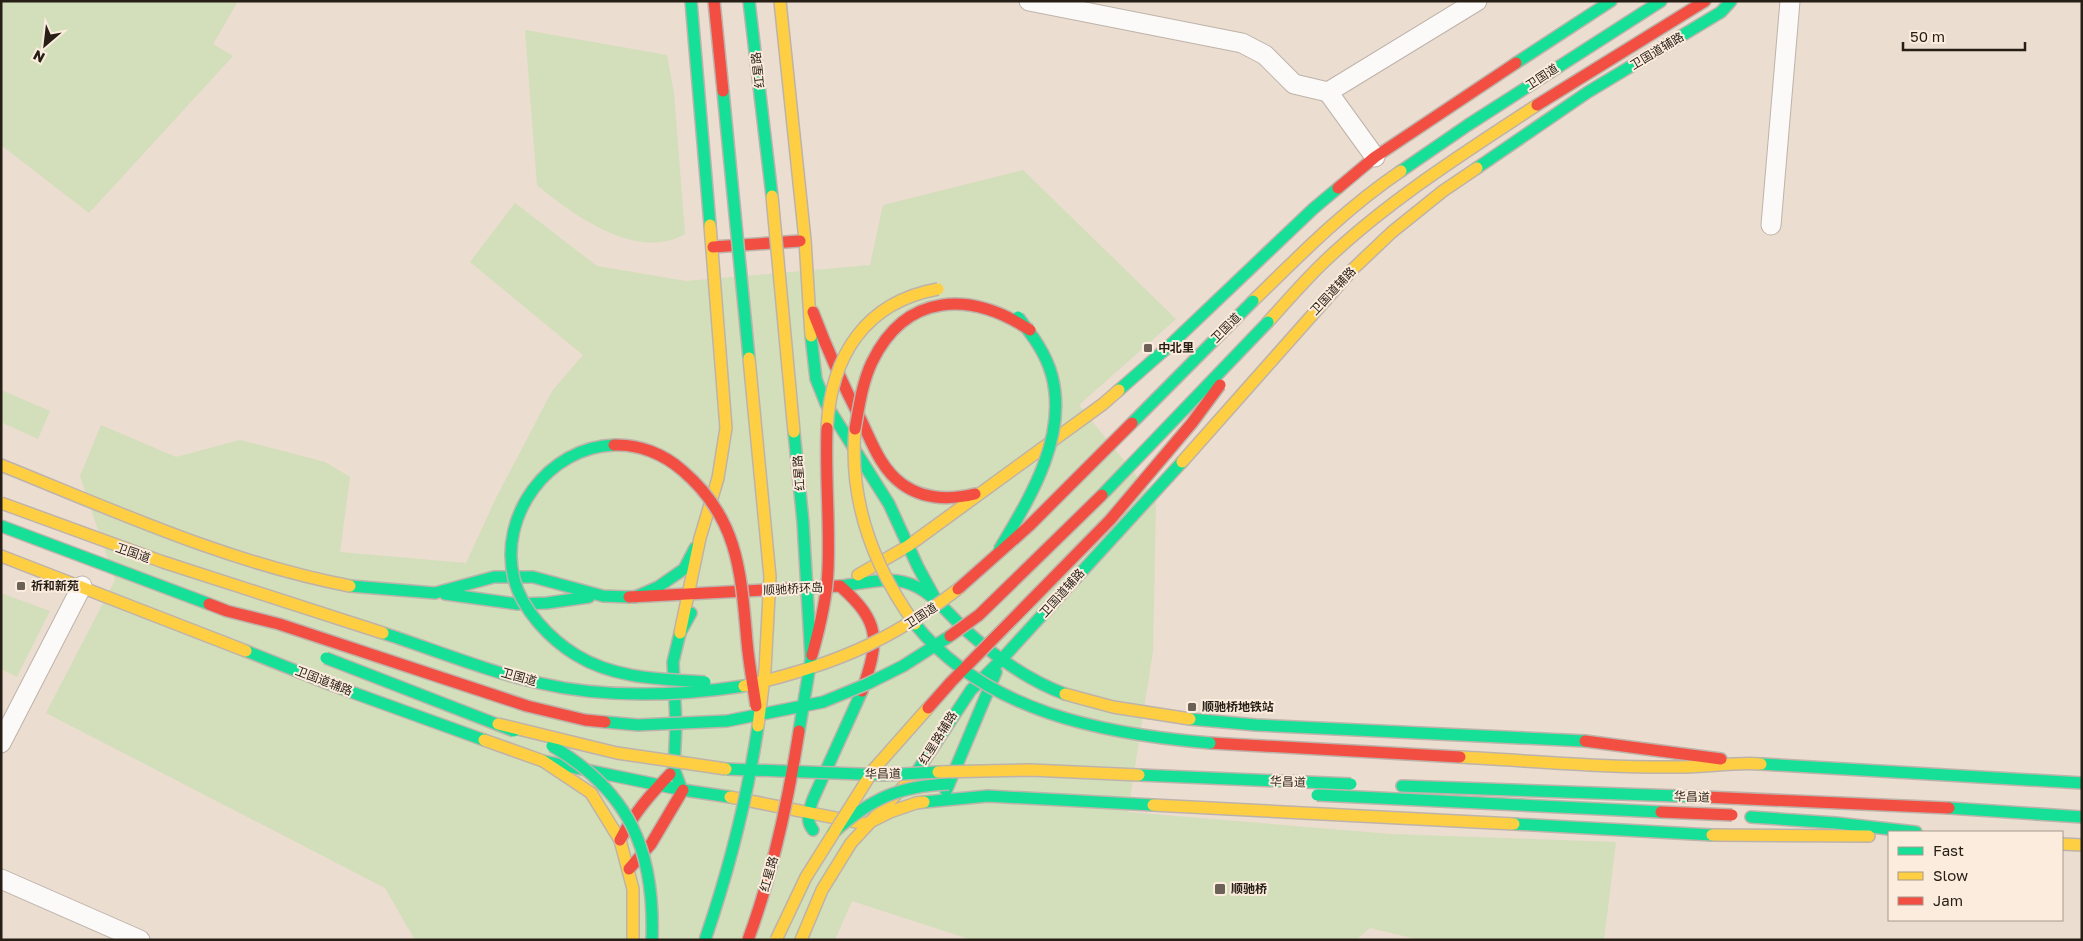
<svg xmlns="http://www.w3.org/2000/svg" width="2083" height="941" font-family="'Golos Text','Noto Sans SC',sans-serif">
<rect width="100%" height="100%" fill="#ebddd0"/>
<g fill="#d3deba">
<polygon points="1,1 238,1 213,44 233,56 89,213 1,145"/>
<path d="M 525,30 L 667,55 L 674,93 L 685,234 C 637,262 573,215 537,185 Z"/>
<polygon points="1023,170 1176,319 1079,405 1156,500 1153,651 1128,812 1391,834 1616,842 1604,940 1420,940 1370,928 1356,940 972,940 852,901 835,940 415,940 385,888 46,713 115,580 80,476 101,425 176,457 240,440 325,462 350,477 340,552 466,563 495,500 552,391 583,355 470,262 515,203 597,266 686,281 870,265 883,205"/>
<polygon points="1,390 50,411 38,439 1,422"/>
<polygon points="1,593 50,611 17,677 1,669"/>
</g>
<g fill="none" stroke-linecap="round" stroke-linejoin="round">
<defs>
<g id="street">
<polyline points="1029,1 1242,43 1265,55 1294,84 1328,92"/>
<polyline points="1375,157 1328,92 1477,1"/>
<polyline points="1771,225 1790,1"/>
<polyline points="1,743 82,586"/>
<polyline points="1,879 140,940"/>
</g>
<g id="fast">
<polyline points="691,1 710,225"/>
<polyline points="1516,63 1611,1"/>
<polyline points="1477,168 1588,92 1721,12 1731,1"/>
<polyline points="1401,171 1468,125 1661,1"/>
<polyline points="811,336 816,379 826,404 889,504 918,567 936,600"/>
<polyline points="1119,390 1168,347 1313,209 1338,188"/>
<polyline points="350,586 435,593 494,577 533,577 603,596 629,597"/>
<path d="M 840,586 C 861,584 884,577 904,582 C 932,589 949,616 969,633 C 997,658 1030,681 1065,694"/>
<polyline points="445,594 517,604 547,603 589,597"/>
<polyline points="635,597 658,587 684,569 695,548"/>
<polyline points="246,651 332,685 484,740"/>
<polyline points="1190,719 1256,725 1585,741"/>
<polyline points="543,761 683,790 730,797"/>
<polyline points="1761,764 2082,783"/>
<polyline points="916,773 971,690 1002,659 1182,462"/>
<polyline points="680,785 674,769 676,724 673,662 680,633 691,613"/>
<polyline points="1402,786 1705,797"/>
<polyline points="946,791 996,672"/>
<polyline points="924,802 988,796 1153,805"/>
<polyline points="1949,808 2082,817"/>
<polyline points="1751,817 1836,823 1916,832"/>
<polyline points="1514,824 1712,835"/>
<path d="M 813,830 C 805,820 809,811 813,799 L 862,691"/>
</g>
<g id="slow">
<polyline points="780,1 805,240 811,336"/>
<path d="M 1253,301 C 1300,255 1346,208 1401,171"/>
<path d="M 1268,322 C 1287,301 1305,280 1325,261 C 1389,200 1464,153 1537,105"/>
<polyline points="1182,462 1353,269 1392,232 1443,191 1477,168"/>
<path d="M 1,465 C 115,511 229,563 350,586"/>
<polyline points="1,556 246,651"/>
<polyline points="858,575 908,546 1103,404 1119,390"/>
<polyline points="680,633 700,538 718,478 726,428 710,225"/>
<polyline points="1065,694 1113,707 1190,719"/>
<polyline points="484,740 543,761 591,793 620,840 633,889 633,940"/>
<path d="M 1460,757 C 1534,761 1607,768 1681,767 C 1708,767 1734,762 1761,764"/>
<polyline points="730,797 866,824 890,812 916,803 924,802"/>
<polyline points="1153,805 1514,824"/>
<polyline points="1712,835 1869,836"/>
<polyline points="2062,844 2082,845"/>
<polyline points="801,940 822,890 851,843 916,773"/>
</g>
<g id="jam">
<polyline points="1537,105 1705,1"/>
<polyline points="1338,188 1375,157 1516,63"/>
<polyline points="713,247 800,241"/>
<path d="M 813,312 C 827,349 843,385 861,420 C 872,443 881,469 902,484 C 924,500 950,500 975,494"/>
<path d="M 629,597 L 840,586 C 882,623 879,641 862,691"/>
<polyline points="1585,741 1721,759"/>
<polyline points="1210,743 1460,757"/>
<polyline points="1705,797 1949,808"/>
<path d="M 620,840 C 634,813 649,796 670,774"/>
<polyline points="629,869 651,844 683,790"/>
</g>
</defs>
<use href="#street" stroke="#beb3aa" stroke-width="21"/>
<use href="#fast" stroke="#beb3aa" stroke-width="14"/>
<use href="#slow" stroke="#beb3aa" stroke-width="14"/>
<use href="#jam" stroke="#beb3aa" stroke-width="14"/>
<use href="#street" stroke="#fcfaf8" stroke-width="19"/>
<use href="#fast" stroke="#16e098" stroke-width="11"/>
<use href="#slow" stroke="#ffcf43" stroke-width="11"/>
<use href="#jam" stroke="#f24e42" stroke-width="11"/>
<defs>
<g id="fast-bridge">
<polyline points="749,1 772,196"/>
<polyline points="723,91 749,358"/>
<polyline points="1132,423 1253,301"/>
<polyline points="794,432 803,522 811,659 799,731"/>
<path d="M 614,445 C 548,447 498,516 514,579 C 522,610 550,639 576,655 C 615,679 661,679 705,682"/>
<polyline points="1102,495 1268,322"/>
<polyline points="1,526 209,604"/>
<path d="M 999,550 C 1029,499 1068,438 1052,376 C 1046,353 1032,335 1018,317"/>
<path d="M 915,624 C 986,712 1103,734 1210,743"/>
<path d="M 383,633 C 435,650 486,671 539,683 C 607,699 677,696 744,686"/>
<polyline points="326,658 514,731"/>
<polyline points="605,722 638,725 727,721 823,702 867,684 903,666 950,636"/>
<path d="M 552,746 C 630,792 655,851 652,940"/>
<polyline points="726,769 885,775 938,772"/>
<polyline points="1139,775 1351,784"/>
<polyline points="1317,795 1661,812"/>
<path d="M 833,833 C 870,799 898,786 949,784"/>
<path d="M 705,940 C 729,870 747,800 758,726"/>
</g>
<g id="slow-bridge">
<polyline points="772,196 794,432"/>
<polyline points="749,358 770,577 765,670 758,726"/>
<path d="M 827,428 C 831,356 865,302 938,289"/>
<path d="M 855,429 C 849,501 873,566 915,624"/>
<polyline points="1,503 163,562 383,633"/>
<path d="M 744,686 C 830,666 888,643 958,589"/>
<polyline points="498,724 617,753 726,769"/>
<polyline points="938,772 1031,770 1139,775"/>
<polyline points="776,940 806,877 874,769 928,708"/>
</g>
<g id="jam-bridge">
<polyline points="714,1 723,91"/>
<path d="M 855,429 C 859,407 862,383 872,362 C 906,292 970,291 1030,330"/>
<path d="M 614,445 C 639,444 664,454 683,471 C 739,519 741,574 747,642 C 749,664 753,685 756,706"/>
<polyline points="958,589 1029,526 1132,423"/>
<polyline points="209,604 227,611 279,624 527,706 585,720 605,722"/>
<polyline points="950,636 979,615 1102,495"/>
<path d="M 812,655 C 820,627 827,598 828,569 C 830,522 825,475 827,428"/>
<polyline points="928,708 951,682 1110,520 1192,423 1220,385"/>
<polyline points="1661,812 1732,815"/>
<path d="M 748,940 C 773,872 788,802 799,731"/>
</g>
</defs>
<use href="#fast-bridge" stroke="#beb3aa" stroke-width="14" stroke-linecap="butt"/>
<use href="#slow-bridge" stroke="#beb3aa" stroke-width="14" stroke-linecap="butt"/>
<use href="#jam-bridge" stroke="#beb3aa" stroke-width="14" stroke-linecap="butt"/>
<use href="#fast-bridge" stroke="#16e098" stroke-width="11"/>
<use href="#slow-bridge" stroke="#ffcf43" stroke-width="11"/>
<use href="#jam-bridge" stroke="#f24e42" stroke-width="11"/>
</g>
<g fill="#6c6156" stroke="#fbecdd" stroke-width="2">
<rect x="1143" y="343" width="10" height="10" rx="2.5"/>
<rect x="16" y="581" width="10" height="10" rx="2.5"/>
<rect x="1187" y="702" width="10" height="10" rx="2.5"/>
<rect x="1214" y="883" width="12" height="12" rx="2.5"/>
</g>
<g text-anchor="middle" stroke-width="4" stroke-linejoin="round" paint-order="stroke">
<g font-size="12" fill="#271e15" stroke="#fbecdd">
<text transform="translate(1657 51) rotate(-31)" y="4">卫国道辅路</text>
<text transform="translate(758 70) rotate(-97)" y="4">红星路</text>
<text transform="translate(1542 77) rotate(-33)" y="4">卫国道</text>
<text transform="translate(1333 291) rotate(-47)" y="4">卫国道辅路</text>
<text transform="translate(1226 328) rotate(-45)" y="4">卫国道</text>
<text transform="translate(799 473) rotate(-95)" y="4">红星路</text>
<text transform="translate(133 553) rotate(19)" y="4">卫国道</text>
<text transform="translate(793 589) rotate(-3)" y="4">顺驰桥环岛</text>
<text transform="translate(1062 593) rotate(-48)" y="4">卫国道辅路</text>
<text transform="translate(921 616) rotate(-33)" y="4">卫国道</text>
<text transform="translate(519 677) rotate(16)" y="4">卫国道</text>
<text transform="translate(324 681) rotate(21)" y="4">卫国道辅路</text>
<text transform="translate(938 738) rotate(-58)" y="4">红星路辅路</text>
<text transform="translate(883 774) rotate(-1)" y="4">华昌道</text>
<text transform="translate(1288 782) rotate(2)" y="4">华昌道</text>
<text transform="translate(1692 797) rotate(2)" y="4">华昌道</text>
<text transform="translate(769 874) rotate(-74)" y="4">红星路</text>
</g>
<g font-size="12" font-weight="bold" fill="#271e15" stroke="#fbecdd" text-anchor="start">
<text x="1158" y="352">中北里</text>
<text x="31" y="590">祈和新苑</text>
<text x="1202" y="711">顺驰桥地铁站</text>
<text x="1231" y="893">顺驰桥</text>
</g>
</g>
<rect width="2083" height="941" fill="none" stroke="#271e15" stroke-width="5"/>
<rect x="1888" y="831" width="175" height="90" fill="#fbecdd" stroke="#a69a8d"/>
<rect x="1898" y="847" width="25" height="8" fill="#16e098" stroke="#a69a8d"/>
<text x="1933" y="856" font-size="15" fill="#271e15">Fast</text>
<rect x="1898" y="872" width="25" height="8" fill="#ffcf43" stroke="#a69a8d"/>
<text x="1933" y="881" font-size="15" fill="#271e15">Slow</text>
<rect x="1898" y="897" width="25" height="8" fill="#f24e42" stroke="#a69a8d"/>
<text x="1933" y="906" font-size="15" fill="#271e15">Jam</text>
<g transform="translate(45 45) rotate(208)" stroke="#fbecdd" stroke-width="4" paint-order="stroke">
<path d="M0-4L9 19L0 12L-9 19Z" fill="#271e15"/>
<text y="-8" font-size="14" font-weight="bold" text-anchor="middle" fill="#271e15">N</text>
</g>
<path d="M1903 42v8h122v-8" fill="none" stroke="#271e15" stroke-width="2.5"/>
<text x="1910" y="42" font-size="15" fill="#271e15" stroke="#fbecdd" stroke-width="4" paint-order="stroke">50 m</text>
</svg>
